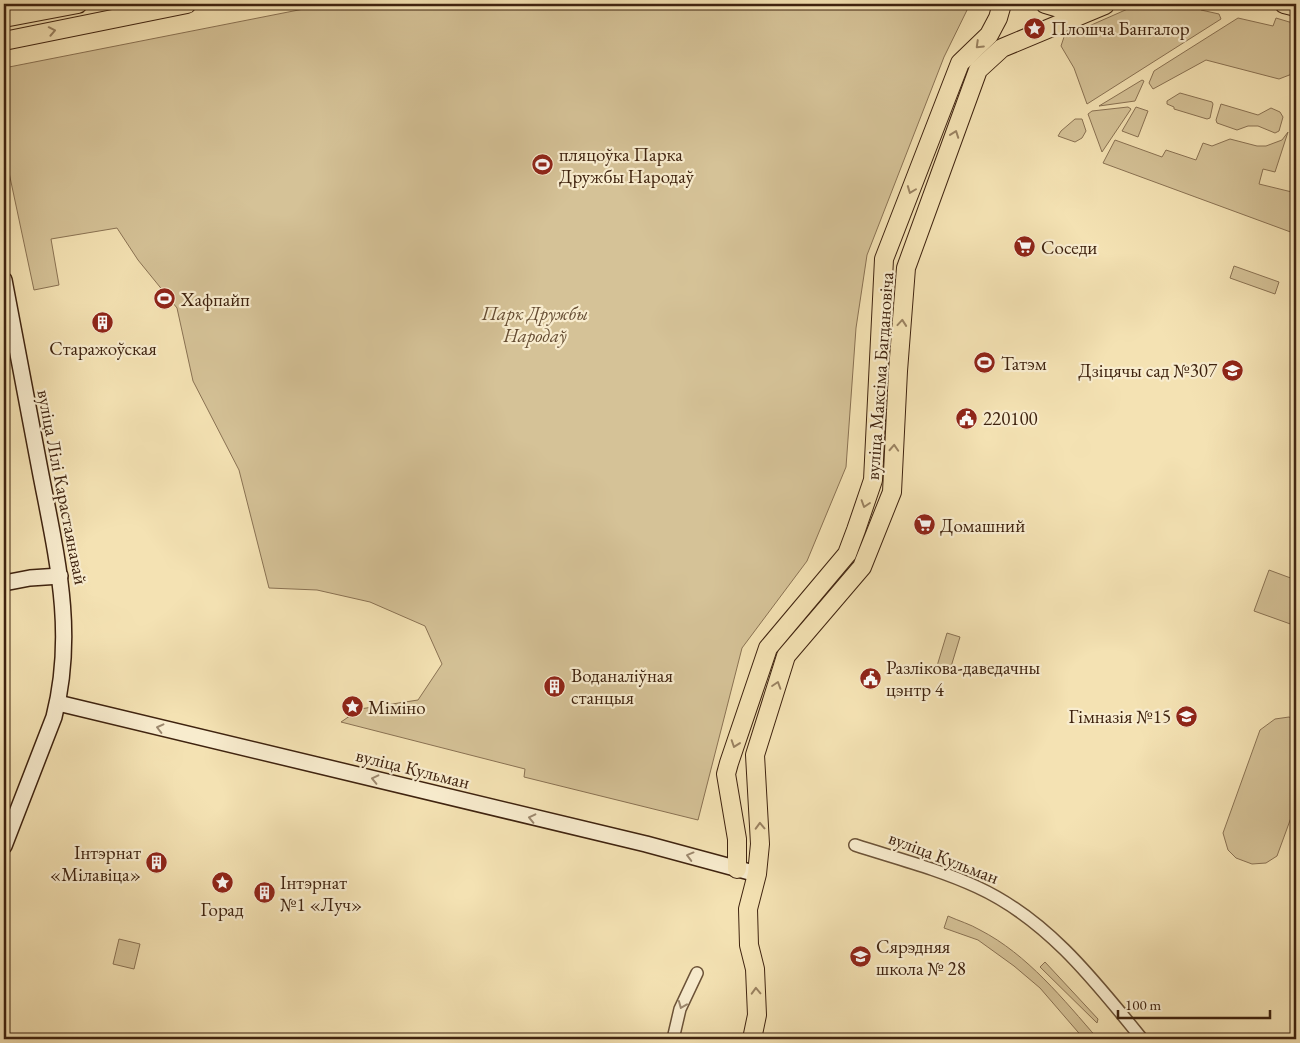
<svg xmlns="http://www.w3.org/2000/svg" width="1300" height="1043" font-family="'EB Garamond',serif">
<rect width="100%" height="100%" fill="#f4e2b3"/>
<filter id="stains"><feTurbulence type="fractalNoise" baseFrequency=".004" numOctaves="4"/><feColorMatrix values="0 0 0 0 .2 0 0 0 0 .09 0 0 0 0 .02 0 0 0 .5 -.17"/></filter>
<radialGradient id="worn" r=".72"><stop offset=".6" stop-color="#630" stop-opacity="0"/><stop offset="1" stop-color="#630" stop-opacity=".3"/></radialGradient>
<g fill="#d5c297" stroke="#8a7253">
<polygon points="329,4 970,4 944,57 867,255 856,328 846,467 807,561 742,648 698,820 524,777 525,769 341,722 360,709 418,700 442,664 425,626 370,602 317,590 269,588 239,470 193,381 177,308 138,260 117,228 51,239 59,285 34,290 4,149 4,68"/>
<polygon points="1139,4 1195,4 1201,10 1219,14 1221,19 1087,104 1074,68 1061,46 1066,31 1089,26"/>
<polygon points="1238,18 1273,26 1276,18 1296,24 1296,60 1292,74 1279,79 1206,60 1153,89 1149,83 1154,71"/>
<polygon points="1142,80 1144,81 1135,101 1099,106"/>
<polygon points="1180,93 1212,102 1213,104 1210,118 1207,119 1174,109 1174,107 1167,104 1167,101"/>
<polygon points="1221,104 1258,115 1271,108 1280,112 1283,117 1279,131 1275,133 1258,126 1248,126 1237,130 1217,123 1216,120"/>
<polygon points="1128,107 1131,109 1102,152 1088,114 1092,111"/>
<polygon points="1136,107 1148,111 1138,137 1122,131"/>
<polygon points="1075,119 1082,119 1086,131 1082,138 1075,142 1058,136 1061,131"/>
<polygon points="1288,132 1275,172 1263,169 1259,184 1296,193 1296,234 1103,163 1115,140 1162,157 1166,150 1196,160 1203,143 1212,146 1230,139 1257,146 1266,146 1282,140"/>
<polygon points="1234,266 1279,282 1275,294 1230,278"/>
<polygon points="1269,570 1296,580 1296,626 1254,611"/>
<polygon points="947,633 960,637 950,670 937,666"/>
<polygon points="1289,717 1296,720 1296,804 1277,856 1266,863 1252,864 1236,858 1228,850 1223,833 1260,730 1275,719"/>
<path d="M 948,916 C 959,921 970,924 980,930 C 1027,954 1064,1000 1098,1039 L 1084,1039 L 1040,988 L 1014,966 L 978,940 L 944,928 Z"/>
<polygon points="119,939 140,944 134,969 113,964"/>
<polygon points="1045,962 1098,1019 1097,1023 1040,967"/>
</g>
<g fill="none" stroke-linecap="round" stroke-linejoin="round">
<defs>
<g id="street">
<path d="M 855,845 C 895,858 938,869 977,887 C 1047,919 1095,981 1142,1039"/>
<polyline points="673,1039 680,1009 697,973"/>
</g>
<g id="secondary">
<path d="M 4,280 C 16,344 28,407 40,470 C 56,554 76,631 54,717 L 4,846"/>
<polyline points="4,583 30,578 60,576"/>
<polyline points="58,703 646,844 757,874"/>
</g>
<g id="primary">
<polyline points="1045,4 1065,10 1088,10"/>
<polyline points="1284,4 1296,7"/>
<polyline points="4,18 78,4"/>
<polyline points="4,41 187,4"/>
<polyline points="737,869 737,839 726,774 729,763 768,648 847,554 856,530 873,480 884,259 960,63 989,35 998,18 1002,4"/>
<polyline points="752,1039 757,1015 755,969 749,945 748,909 757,874 760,844 755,755 786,656 862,567 892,492 898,371 906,268 978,70 1002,48 1105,5"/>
</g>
</defs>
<use href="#street" stroke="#6c5338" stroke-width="14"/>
<use href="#secondary" stroke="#3f230f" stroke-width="18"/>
<use href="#primary" stroke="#3f230f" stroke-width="20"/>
<use href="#street" stroke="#f8ecce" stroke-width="11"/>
<use href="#secondary" stroke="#f8ecce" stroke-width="15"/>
<use href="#primary" stroke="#f4e2b3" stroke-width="18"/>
</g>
<defs><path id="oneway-chevron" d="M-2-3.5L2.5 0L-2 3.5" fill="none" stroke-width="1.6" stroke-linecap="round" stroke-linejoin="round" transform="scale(1.25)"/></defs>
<g stroke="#9a8261">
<use href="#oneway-chevron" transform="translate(52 31) rotate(-11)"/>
<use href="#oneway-chevron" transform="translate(979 45) rotate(136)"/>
<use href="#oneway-chevron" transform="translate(955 134) rotate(-70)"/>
<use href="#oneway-chevron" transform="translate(911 190) rotate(111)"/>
<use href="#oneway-chevron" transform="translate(902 323) rotate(-85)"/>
<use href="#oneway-chevron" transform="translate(894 448) rotate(-87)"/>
<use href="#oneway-chevron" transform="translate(865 504) rotate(108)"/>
<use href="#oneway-chevron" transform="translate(777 685) rotate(-72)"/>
<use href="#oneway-chevron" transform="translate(735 744) rotate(109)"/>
<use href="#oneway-chevron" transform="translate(760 826) rotate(-92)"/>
<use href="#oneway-chevron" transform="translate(756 991) rotate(-92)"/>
</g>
<g stroke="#9c886e">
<use href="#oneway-chevron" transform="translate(160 728) rotate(-166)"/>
<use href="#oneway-chevron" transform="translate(375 779) rotate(-167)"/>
<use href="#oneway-chevron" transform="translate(532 818) rotate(-167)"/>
<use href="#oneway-chevron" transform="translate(690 856) rotate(-165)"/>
<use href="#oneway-chevron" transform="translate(682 1005) rotate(112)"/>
</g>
<defs>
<symbol id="sight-disc" viewBox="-11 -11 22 22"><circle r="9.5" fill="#8f2418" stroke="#f8ecce"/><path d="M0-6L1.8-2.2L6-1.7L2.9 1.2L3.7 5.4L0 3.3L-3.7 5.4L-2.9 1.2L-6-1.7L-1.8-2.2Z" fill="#fff"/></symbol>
<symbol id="stadium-disc" viewBox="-11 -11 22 22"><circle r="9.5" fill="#8f2418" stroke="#f8ecce"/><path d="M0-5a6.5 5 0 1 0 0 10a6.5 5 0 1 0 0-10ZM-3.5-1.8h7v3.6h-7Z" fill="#fff"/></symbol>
<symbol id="supermarket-disc" viewBox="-11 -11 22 22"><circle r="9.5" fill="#8f2418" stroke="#f8ecce"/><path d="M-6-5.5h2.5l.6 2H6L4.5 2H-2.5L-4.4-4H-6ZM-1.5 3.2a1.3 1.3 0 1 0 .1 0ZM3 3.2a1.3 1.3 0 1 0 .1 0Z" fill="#fff"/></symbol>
<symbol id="building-disc" viewBox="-11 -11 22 22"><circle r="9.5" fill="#8f2418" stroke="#f8ecce"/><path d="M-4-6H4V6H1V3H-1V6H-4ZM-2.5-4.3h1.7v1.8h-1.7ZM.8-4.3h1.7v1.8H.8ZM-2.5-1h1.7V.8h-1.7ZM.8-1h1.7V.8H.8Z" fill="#fff"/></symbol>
<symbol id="school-disc" viewBox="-11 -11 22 22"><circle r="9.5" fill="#8f2418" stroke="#f8ecce"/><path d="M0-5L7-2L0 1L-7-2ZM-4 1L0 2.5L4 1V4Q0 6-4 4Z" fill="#fff"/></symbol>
<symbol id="civic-disc" viewBox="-11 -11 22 22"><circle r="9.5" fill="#8f2418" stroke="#f8ecce"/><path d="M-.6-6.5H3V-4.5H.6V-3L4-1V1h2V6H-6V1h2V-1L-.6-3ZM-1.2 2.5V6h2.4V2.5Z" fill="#fff"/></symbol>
</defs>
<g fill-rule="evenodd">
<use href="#sight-disc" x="1022" y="16" width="25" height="25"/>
<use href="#stadium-disc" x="530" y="152" width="25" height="25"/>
<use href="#supermarket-disc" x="1012" y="234" width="25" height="25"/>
<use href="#stadium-disc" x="152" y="286" width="25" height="25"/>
<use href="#building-disc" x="90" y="310" width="25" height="25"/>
<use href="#stadium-disc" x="972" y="350" width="25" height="25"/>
<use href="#school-disc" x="1220" y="358" width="25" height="25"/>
<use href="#civic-disc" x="954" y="406" width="25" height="25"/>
<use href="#supermarket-disc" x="912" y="512" width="25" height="25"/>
<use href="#civic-disc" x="858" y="666" width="25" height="25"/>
<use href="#building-disc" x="542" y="674" width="25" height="25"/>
<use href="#sight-disc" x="340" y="694" width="25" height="25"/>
<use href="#school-disc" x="1174" y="704" width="25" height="25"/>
<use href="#building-disc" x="144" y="850" width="25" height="25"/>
<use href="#sight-disc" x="210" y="870" width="25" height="25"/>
<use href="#building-disc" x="252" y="880" width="25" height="25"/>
<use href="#school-disc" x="848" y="944" width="25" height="25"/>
</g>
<g text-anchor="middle" stroke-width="4.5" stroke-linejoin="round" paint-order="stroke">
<g font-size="19" fill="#3f230f" stroke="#f8ecce" text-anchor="start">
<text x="1051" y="35">Плошча Бангалор</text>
<text x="559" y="161">пляцоўка Парка<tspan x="559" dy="22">Дружбы Народаў</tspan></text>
<text x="1041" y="254">Соседи</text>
<text x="181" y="306">Хафпайп</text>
<text x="103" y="355" text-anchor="middle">Старажоўская</text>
<text x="1001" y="370">Татэм</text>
<text x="1217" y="377" text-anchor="end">Дзіцячы сад №307</text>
<text x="983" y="425">220100</text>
<text x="940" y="532">Домашний</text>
<text x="886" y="674">Разлікова-даведачны<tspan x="886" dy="22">цэнтр 4</tspan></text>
<text x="571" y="682">Воданаліўная<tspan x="571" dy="22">станцыя</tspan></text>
<text x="368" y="714">Міміно</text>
<text x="1171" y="723" text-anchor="end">Гімназія №15</text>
<text x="141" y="859" text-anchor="end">Інтэрнат<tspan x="141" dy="22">«Мілавіца»</tspan></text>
<text x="280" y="889">Інтэрнат<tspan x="280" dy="22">№1 «Луч»</tspan></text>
<text x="222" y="916" text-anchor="middle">Горад</text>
<text x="876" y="953">Сярэдняя<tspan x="876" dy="22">школа № 28</tspan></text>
</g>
<g font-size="19" font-style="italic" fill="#644b31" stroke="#f8ecce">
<text x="535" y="320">Парк Дружбы<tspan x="535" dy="22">Народаў</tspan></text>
</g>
<g font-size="19" fill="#3f230f" stroke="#f8ecce">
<text transform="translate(879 376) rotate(-86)" y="7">вуліца Максіма Багдановіча</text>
<text transform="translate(63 487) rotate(79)" y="7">вуліца Лілі Карастаянавай</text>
<text transform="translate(413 768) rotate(14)" y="7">вуліца Кульман</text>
<text transform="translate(944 857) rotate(21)" y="7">вуліца Кульман</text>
</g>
</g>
<rect width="1300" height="1043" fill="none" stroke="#f4e2b3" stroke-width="20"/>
<rect x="5" y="5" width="1290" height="1033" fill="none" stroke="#3f230f" stroke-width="2.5"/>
<rect x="10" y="10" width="1280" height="1023" fill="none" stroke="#3f230f"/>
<path d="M1118 1010v8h152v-8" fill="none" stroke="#3f230f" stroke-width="2.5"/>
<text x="1125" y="1010" font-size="15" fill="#3f230f" stroke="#f8ecce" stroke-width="4" paint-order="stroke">100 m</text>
<rect width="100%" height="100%" filter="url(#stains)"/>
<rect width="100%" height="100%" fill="url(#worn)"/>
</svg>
